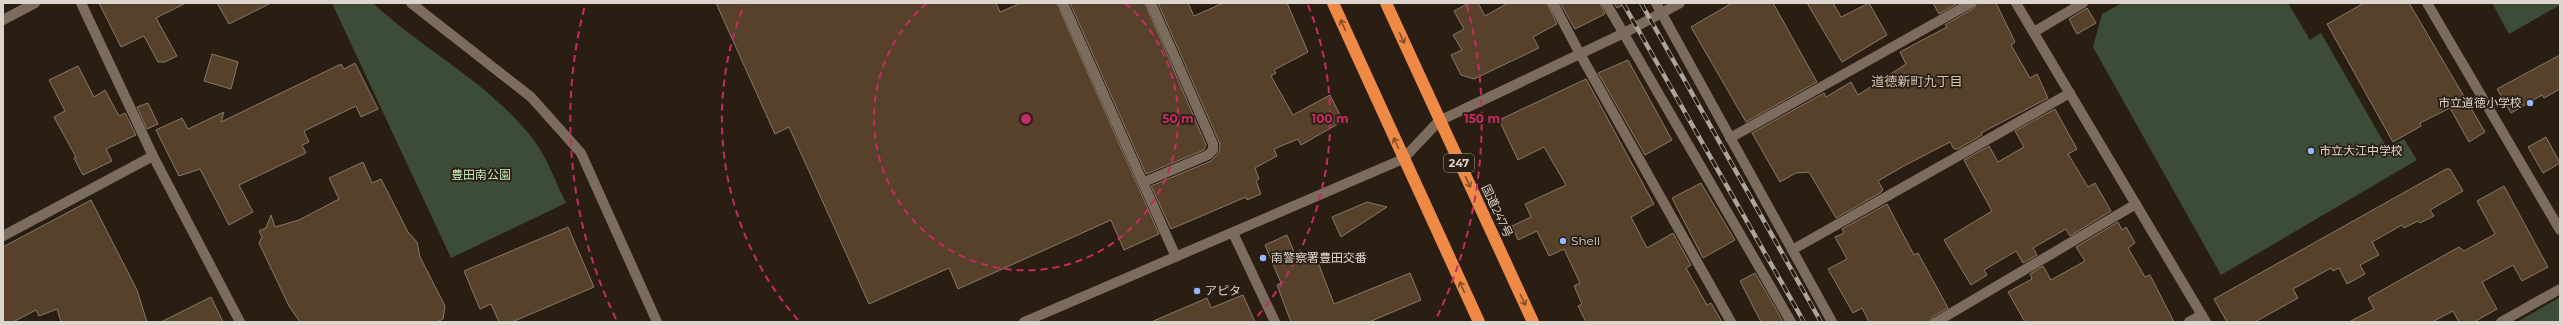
<svg xmlns="http://www.w3.org/2000/svg" width="2563" height="325" font-family="Montserrat,'Noto Sans JP',sans-serif">
<rect width="100%" height="100%" fill="#2a1e12"/>
<g fill="#3c4c37">
<path d="M 332,3 L 373,3 C 426,53 495,85 538,146 C 549,163 557,185 566,203 L 451,258 Z"/>
<polygon points="2122,3 2288,3 2310,40 2321,33 2387,148 2404,139 2417,160 2221,275 2093,47 2102,14"/>
<polygon points="2492,3 2560,3 2560,5 2509,34"/>
<polygon points="2560,297 2560,322 2517,322"/>
</g>
<g fill="#58412a" stroke="#87786a">
<polygon points="99,3 186,3 156,18 177,56 165,62 158,62 144,36 121,47"/>
<polygon points="217,3 271,3 229,24"/>
<polygon points="716,3 996,3 1000,12 1021,3 1057,3 1159,234 1124,250 1111,220 958,289 949,268 869,304 789,127 775,134"/>
<polygon points="1070,3 1145,3 1206,145 1204,150 1146,174"/>
<polygon points="1158,3 1188,3 1194,16 1223,3 1287,3 1308,52 1274,70 1276,73 1271,76 1293,115 1330,95 1343,121 1301,145 1298,139 1274,149 1277,156 1255,168 1259,179 1256,181 1261,194 1247,200 1246,197 1171,229 1151,186 1211,161 1219,153 1220,144"/>
<polygon points="1469,3 1478,3 1485,16 1508,3 1547,3 1557,24 1533,37 1539,48 1474,79 1461,75 1451,55 1462,50 1453,35 1464,29 1454,11"/>
<polygon points="1560,3 1600,3 1605,14 1575,29"/>
<polygon points="1614,3 1627,3 1617,8"/>
<polygon points="1732,3 1773,3 1817,82 1746,122 1691,27"/>
<polygon points="1807,3 1833,3 1841,17 1869,3 1887,35 1842,62"/>
<polygon points="1933,3 1958,3 1939,14"/>
<polygon points="1977,3 1996,3 2015,42 2011,45 2030,78 2037,74 2048,98 1981,133 1982,135 1958,149 1954,149 1950,142 1902,167 1878,181 1883,190 1880,193 1836,218 1809,172 1796,173 1780,182 1752,133 1824,93 1826,97 1851,82 1858,95 1906,64 1900,52 1947,27 1945,25 1974,8"/>
<polygon points="2364,3 2409,3 2485,132 2469,142 2450,108 2420,123 2421,126 2393,142 2327,24"/>
<polygon points="2087,8 2096,23 2077,34 2069,19"/>
<polygon points="212,54 238,62 231,89 204,81"/>
<polygon points="2560,55 2560,89 2544,98 2542,95 2511,113 2497,89"/>
<polygon points="1628,60 1672,140 1645,155 1598,73"/>
<polygon points="355,63 378,109 361,117 356,106 304,131 309,142 302,145 306,153 239,185 253,212 229,225 200,169 179,176 156,130 182,118 188,129 224,112 221,122 341,64 344,69"/>
<polygon points="78,66 94,97 105,90 119,116 125,113 136,135 106,149 112,161 83,175 74,158 76,157 54,117 65,111 49,80"/>
<polygon points="1586,79 1654,204 1631,217 1647,248 1673,233 1691,265 1686,268 1707,305 1711,303 1722,322 1586,322 1578,306 1582,304 1574,286 1580,283 1564,249 1549,256 1537,231 1518,240 1512,226 1531,217 1525,204 1566,185 1544,147 1518,160 1499,120"/>
<polygon points="148,103 158,124 147,129 137,107"/>
<polygon points="2055,109 2077,149 2068,154 2088,187 2095,183 2111,211 2070,236 2066,229 2033,248 2037,255 2023,263 2016,251 1984,270 1987,275 1971,285 1944,240 1992,211 1964,160 1989,146 1998,162 2024,147 2015,131"/>
<polygon points="2546,137 2560,163 2543,173 2528,147"/>
<polygon points="363,162 372,183 381,179 408,232 417,242 420,257 445,306 443,319 437,322 300,322 289,306 259,243 262,237 259,231 266,228 271,215 275,227 299,220 339,199 329,178"/>
<polygon points="2446,169 2450,169 2463,191 2430,210 2434,216 2420,223 2418,221 2404,228 2402,225 2372,242 2379,255 2360,265 2365,274 2347,284 2339,268 2333,271 2331,268 2293,289 2298,298 2255,322 2227,322 2214,299"/>
<polygon points="1701,183 1735,240 1703,258 1672,198"/>
<polygon points="2504,186 2548,267 2522,281 2513,265 2482,282 2497,309 2474,322 2459,322 2453,311 2432,322 2349,322 2374,309 2368,298 2459,247 2464,251 2495,234 2477,201"/>
<polygon points="91,200 137,290 147,322 61,322 57,309 39,316 36,310 13,322 3,322 3,247"/>
<polygon points="1367,202 1387,207 1341,237 1332,217"/>
<polygon points="1887,204 1914,255 1918,253 1948,308 1932,317 1930,322 1869,322 1862,308 1853,313 1828,269 1847,259 1835,237 1844,233 1842,229"/>
<polygon points="2118,222 2122,230 2126,227 2135,243 2128,248 2145,277 2150,275 2174,322 2025,322 2008,292 2032,279 2030,274 2043,266 2051,280 2085,261 2076,247"/>
<polygon points="568,227 594,287 512,322 499,322 491,304 480,309 464,271"/>
<polygon points="1287,235 1299,264 1316,257 1334,304 1410,273 1421,300 1369,322 1291,322 1277,285 1281,283 1265,245"/>
<polygon points="1755,273 1776,309 1783,322 1761,322 1740,281"/>
<polygon points="1243,295 1255,322 1151,322 1207,298 1211,308"/>
<polygon points="211,297 223,322 161,322"/>
</g>
<g fill="none" stroke-linecap="round" stroke-linejoin="round">
<g stroke="#7b6c5e" stroke-width="10">
<polyline points="81,3 153,156 240,322"/>
<polyline points="411,3 531,97 581,153 657,322"/>
<polyline points="1063,3 1176,257"/>
<polyline points="1553,3 1580,54 1731,322"/>
<polyline points="1606,3 1791,322"/>
<polyline points="1656,3 1832,322"/>
<polyline points="2016,3 2206,322"/>
<polyline points="2427,3 2560,230"/>
<polyline points="3,20 35,3"/>
<polyline points="2034,32 2083,3"/>
<polyline points="1730,138 1971,3"/>
<polyline points="1144,182 1208,155 1213,150 1213,144 1151,3"/>
<polyline points="1233,233 1275,322"/>
<polyline points="3,236 153,156"/>
<polyline points="1792,250 2070,93"/>
<polyline points="1024,322 1403,159 1439,121 1624,33 1680,3"/>
<polyline points="1936,322 2136,204"/>
<polyline points="2189,322 2202,315"/>
<polyline points="2501,322 2560,289"/>
</g>
<g stroke="#ef8a46" stroke-width="12">
<polyline points="1333,3 1479,322"/>
<polyline points="1386,3 1533,322"/>
</g>
<defs>
<g id="rail">
<polyline points="1623,3 1804,322"/>
<polyline points="1641,3 1821,322"/>
</g>
</defs>
<use href="#rail" stroke="#ada49b" stroke-width="4.5"/>
<use href="#rail" stroke="#2a1e12" stroke-width="3" stroke-dasharray="9" stroke-linecap="butt"/>
</g>
<defs><path id="oneway-shaft" d="M-6 0H5M1.5-3L5.5 0L1.5 3" fill="none" stroke-width="1.6" stroke-linecap="round" stroke-linejoin="round"/></defs>
<g stroke="#834f29">
<use href="#oneway-shaft" transform="translate(1343 25) rotate(-114)"/>
<use href="#oneway-shaft" transform="translate(1402 38) rotate(66)"/>
<use href="#oneway-shaft" transform="translate(1396 143) rotate(-114)"/>
<use href="#oneway-shaft" transform="translate(1468 182) rotate(65)"/>
<use href="#oneway-shaft" transform="translate(1462 287) rotate(-115)"/>
<use href="#oneway-shaft" transform="translate(1523 300) rotate(65)"/>
</g>
<g fill="none" stroke="#c52b66" stroke-width="2" stroke-dasharray="7 5">
<path d="M1125 3A152 152 0 1 1 927 3"/>
<path d="M798 320A304 304 0 0 1 744 5M1308 5A304 304 0 0 1 1254 320"/>
<path d="M616 319A456 456 0 0 1 585 5M1467 5A456 456 0 0 1 1436 319"/>
</g>
<g fill="#94b7fd" stroke="#2a1e12" stroke-width="1.5">
<circle cx="2530" cy="103" r="4"/>
<circle cx="2311" cy="151" r="4"/>
<circle cx="1563" cy="241" r="4"/>
<circle cx="1263" cy="258" r="4"/>
<circle cx="1197" cy="291" r="4"/>
</g>
<g text-anchor="middle" stroke-width="3.5" stroke-linejoin="round" paint-order="stroke">
<rect fill="#2a1e12" stroke="#a79e95" stroke-width="1" x="1444" y="154" width="30" height="18" rx="3"/>
<g font-size="11" font-weight="bold" fill="#ddd5cd">
<text x="1459" y="167">247</text>
</g>
<g font-size="12" fill="#ddd5cd" stroke="#2a1e12" text-anchor="start">
<text x="2522" y="107" text-anchor="end">市立道徳小学校</text>
<text x="2319" y="155">市立大江中学校</text>
<text x="1571" y="245">Shell</text>
<text x="1271" y="262">南警察署豊田交番</text>
<text x="1205" y="295">アピタ</text>
</g>
<g font-size="12" fill="#c3e9b7" stroke="#2a1e12">
<text x="481" y="179">豊田南公園</text>
</g>
<g font-size="12" fill="#ddd5cd" stroke="#2a1e12">
<text transform="translate(1497 211) rotate(65)" y="4">国道247号</text>
</g>
<g font-size="13" fill="#d6c6b6" stroke="#2a1e12">
<text x="1917" y="86">道徳新町九丁目</text>
</g>
</g>
<circle cx="1026" cy="119" r="6" fill="#c52b66" stroke="#2a1e12" stroke-width="2"/>
<g font-size="12" text-anchor="middle" font-weight="bold" fill="#c52b66" stroke="#2a1e12" stroke-width="3.5" stroke-linejoin="round" paint-order="stroke">
<text x="1178" y="123">50 m</text>
<text x="1330" y="123">100 m</text>
<text x="1482" y="123">150 m</text>
</g>
<rect width="2563" height="325" fill="none" stroke="#ddd5cd" stroke-width="8"/>
</svg>
